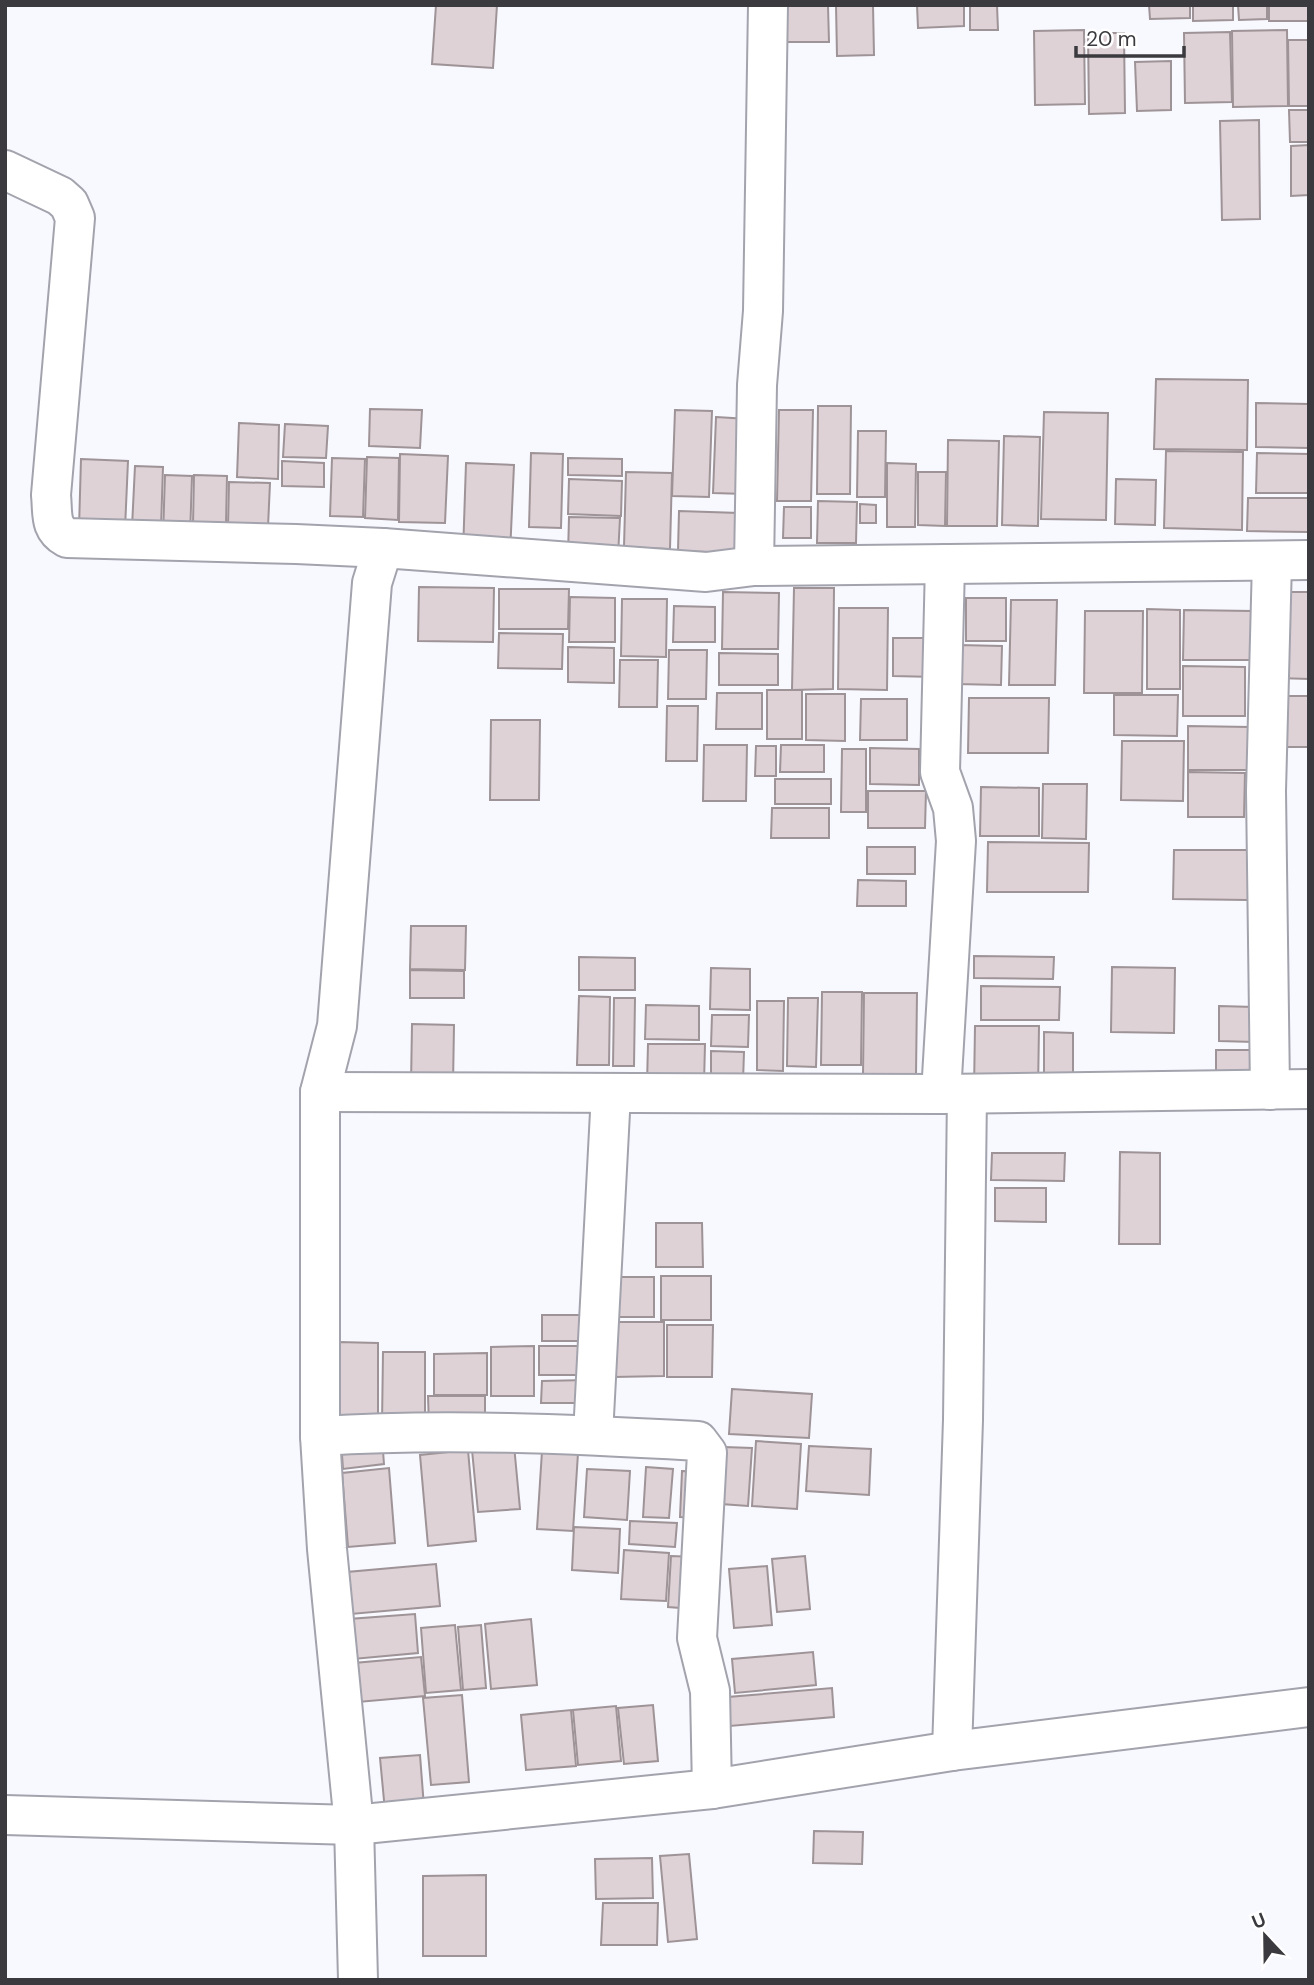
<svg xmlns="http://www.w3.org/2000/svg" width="1314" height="1985" font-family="'DM Sans',sans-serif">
<rect width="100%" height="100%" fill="#f8f8ff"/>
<g fill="#dfd2d6" stroke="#9e9396" stroke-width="2">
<polygon points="436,5 497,5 493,68 432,64"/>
<polygon points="783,5 828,5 829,42 784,42"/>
<polygon points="836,5 873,5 874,55 837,56"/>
<polygon points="917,5 964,5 964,26 918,28"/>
<polygon points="970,5 997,5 998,30 970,30"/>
<polygon points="1149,5 1190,5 1190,18 1150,19"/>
<polygon points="1193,5 1233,5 1233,20 1193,21"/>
<polygon points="1238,5 1267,5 1267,19 1239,20"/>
<rect x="1269" y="5" width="40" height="16"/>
<polygon points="1084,30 1085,104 1035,105 1034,31"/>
<polygon points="1287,30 1288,106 1233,107 1232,31"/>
<polygon points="1230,32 1232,102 1185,103 1184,33"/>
<polygon points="1088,33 1124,33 1125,113 1089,114"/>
<polygon points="1288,40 1309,40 1309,106 1289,106"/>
<polygon points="1171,61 1171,110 1137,111 1135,62"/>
<polygon points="1289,110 1309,110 1309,142 1290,142"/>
<polygon points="1259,120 1260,219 1222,220 1220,121"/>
<polygon points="1309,145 1309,195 1291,196 1291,146"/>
<polygon points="1156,379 1248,380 1247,450 1154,449"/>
<polygon points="1256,403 1309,404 1309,448 1256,447"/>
<polygon points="818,406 851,406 850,494 817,494"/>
<polygon points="370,409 422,410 420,448 369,446"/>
<polygon points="675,410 712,411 709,497 672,496"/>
<polygon points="779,410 813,410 811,501 777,501"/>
<polygon points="1044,412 1108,413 1106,520 1041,519"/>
<polygon points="716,417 748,419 745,494 713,493"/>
<polygon points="239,423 279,425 278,479 237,477"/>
<polygon points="285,424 328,426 326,458 283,457"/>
<polygon points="858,431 886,431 885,497 857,497"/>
<polygon points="1004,436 1040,437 1038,526 1002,525"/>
<polygon points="948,440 999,441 997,526 947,526"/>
<polygon points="1166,451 1243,452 1242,530 1164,528"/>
<polygon points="531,453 563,454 561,528 529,527"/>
<polygon points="1257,453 1309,454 1309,493 1256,493"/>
<polygon points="400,454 448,456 445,523 399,522"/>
<polygon points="367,457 399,458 398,520 365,518"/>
<polygon points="332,458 365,459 363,517 330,516"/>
<polygon points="568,458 622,459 622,476 568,475"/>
<polygon points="81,459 128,461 125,529 79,528"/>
<polygon points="282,461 324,463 324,487 282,486"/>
<polygon points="466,463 514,465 510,554 463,553"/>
<polygon points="887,463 916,464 915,527 887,527"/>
<polygon points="135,466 163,467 161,528 132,527"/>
<polygon points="626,472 672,473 670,549 624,547"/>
<polygon points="918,472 946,472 945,526 918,525"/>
<polygon points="165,475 192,476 190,537 163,536"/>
<polygon points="194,475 227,476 226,525 193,524"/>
<polygon points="569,479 622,481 621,516 568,514"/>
<polygon points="1116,479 1156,480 1155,525 1115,524"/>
<polygon points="229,482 270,483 268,527 228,526"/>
<polygon points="1248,498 1309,498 1308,532 1247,531"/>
<polygon points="818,501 857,502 856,543 817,543"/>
<polygon points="860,504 876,505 876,523 860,523"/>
<polygon points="784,507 811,507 811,538 783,538"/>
<polygon points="679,511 739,513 738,553 678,551"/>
<polygon points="569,517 620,518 618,556 568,555"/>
<polygon points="419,587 494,588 493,642 418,641"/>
<polygon points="794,588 834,588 833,689 792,690"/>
<polygon points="499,589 569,589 568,629 499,629"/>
<polygon points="723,592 779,593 778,649 722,649"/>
<polygon points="1279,592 1309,592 1309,679 1278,678"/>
<polygon points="570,597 615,598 615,642 569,642"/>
<rect x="966" y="598" width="40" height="43"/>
<polygon points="622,599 667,599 666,657 621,656"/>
<polygon points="1011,600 1057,600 1055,685 1009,685"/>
<polygon points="674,606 715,607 715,642 673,642"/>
<polygon points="839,608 888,608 887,690 838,689"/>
<polygon points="1147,609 1180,610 1180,689 1147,689"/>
<polygon points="1184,610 1252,611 1251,660 1183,660"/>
<polygon points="1085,611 1143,611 1142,693 1084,693"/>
<polygon points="499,633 563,634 562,669 498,668"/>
<polygon points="893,638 937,638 936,677 893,676"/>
<polygon points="958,645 1002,646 1001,685 957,684"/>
<polygon points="568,647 614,648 614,683 568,682"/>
<polygon points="669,650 707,650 706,699 668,699"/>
<polygon points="719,653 778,654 778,685 719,685"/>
<polygon points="620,660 658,660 657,707 619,707"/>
<polygon points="1183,666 1245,667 1245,716 1183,716"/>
<rect x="767" y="690" width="35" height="49"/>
<polygon points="717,693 762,693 762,729 716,729"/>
<polygon points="806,694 845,694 845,741 806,740"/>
<polygon points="1114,695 1178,695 1177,736 1114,735"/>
<polygon points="1280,696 1309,696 1309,747 1279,747"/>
<polygon points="969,698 1049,698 1048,753 968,753"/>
<polygon points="861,699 907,699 907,740 860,740"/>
<polygon points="667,706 698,706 697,761 666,761"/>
<polygon points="491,720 540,720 539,800 490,800"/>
<polygon points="1188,726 1250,727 1250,770 1188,770"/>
<polygon points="1122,741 1184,741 1183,801 1121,800"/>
<polygon points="704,745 747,745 746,801 703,801"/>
<polygon points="781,745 824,745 824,772 780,772"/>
<polygon points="756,746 776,746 776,776 755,776"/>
<polygon points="870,748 919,749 919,785 870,784"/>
<polygon points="842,749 866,749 866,812 841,812"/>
<polygon points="1188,772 1245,773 1244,817 1188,817"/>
<rect x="775" y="779" width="56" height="25"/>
<polygon points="1043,784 1087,784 1086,839 1042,838"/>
<polygon points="981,787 1039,788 1039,836 980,836"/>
<polygon points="868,791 926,791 925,828 868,828"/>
<polygon points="772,808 829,808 829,838 771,838"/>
<polygon points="988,842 1089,843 1088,892 987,892"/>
<rect x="867" y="847" width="48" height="27"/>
<polygon points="1174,850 1249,850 1248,900 1173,899"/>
<polygon points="858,880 906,881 906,906 857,906"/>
<polygon points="411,926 466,926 465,970 410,969"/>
<polygon points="974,956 1054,957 1053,979 974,978"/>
<polygon points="579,957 635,958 635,990 579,990"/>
<polygon points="1112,967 1175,968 1174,1033 1111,1032"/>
<polygon points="711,968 750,969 750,1010 710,1009"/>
<polygon points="410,970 464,971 464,998 410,998"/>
<polygon points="981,986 1060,987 1059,1020 981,1020"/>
<polygon points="822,992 862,992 861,1065 821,1065"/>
<polygon points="864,993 917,993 916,1076 863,1076"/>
<polygon points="579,996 610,997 609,1065 577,1065"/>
<polygon points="614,998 635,998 634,1066 613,1066"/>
<polygon points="788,998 818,998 816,1067 787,1066"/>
<polygon points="757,1001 784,1001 783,1071 757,1070"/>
<polygon points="646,1005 699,1006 699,1040 645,1039"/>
<polygon points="1219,1006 1254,1007 1254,1042 1219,1041"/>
<polygon points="712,1015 749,1015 748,1047 711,1046"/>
<polygon points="412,1024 454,1025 453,1085 411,1085"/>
<polygon points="975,1026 1039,1026 1038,1091 974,1090"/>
<polygon points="1044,1032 1073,1033 1073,1091 1044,1091"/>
<polygon points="648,1044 705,1044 704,1084 647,1084"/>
<rect x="1216" y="1050" width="38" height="27"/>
<polygon points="711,1051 744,1052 743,1082 711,1081"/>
<polygon points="1120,1152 1160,1153 1160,1244 1119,1244"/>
<polygon points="992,1153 1065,1153 1064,1181 991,1180"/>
<polygon points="995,1188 1046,1188 1046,1222 995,1221"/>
<polygon points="656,1223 702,1223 703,1267 656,1267"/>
<rect x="661" y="1276" width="50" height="44"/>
<rect x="613" y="1277" width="41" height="40"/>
<rect x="542" y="1315" width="45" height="26"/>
<polygon points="614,1322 664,1322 664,1376 614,1377"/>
<polygon points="667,1325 713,1325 712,1377 667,1377"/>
<polygon points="338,1342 378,1343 378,1427 337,1427"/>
<polygon points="534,1346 534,1396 491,1396 491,1347"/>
<rect x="539" y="1346" width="48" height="29"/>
<polygon points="383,1352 425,1352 425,1425 382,1424"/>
<polygon points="487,1353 487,1395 434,1395 434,1354"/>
<polygon points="587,1380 587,1403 541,1403 542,1381"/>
<polygon points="732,1389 812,1394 809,1438 729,1434"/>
<polygon points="428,1396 485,1396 485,1425 429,1426"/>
<polygon points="382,1438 384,1464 343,1469 341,1441"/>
<polygon points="756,1441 801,1444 797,1509 752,1506"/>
<polygon points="514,1445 520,1509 478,1512 472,1450"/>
<polygon points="809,1446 871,1449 869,1495 806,1491"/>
<polygon points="724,1447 752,1448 748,1506 721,1504"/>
<polygon points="468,1450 476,1541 428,1546 420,1455"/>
<polygon points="542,1451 578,1453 573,1531 537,1529"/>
<polygon points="646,1467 673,1469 669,1518 643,1517"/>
<polygon points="389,1468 395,1543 348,1547 342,1473"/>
<polygon points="587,1469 630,1471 627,1520 584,1517"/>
<polygon points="682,1471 702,1472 700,1518 680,1517"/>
<polygon points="630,1521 677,1523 675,1547 629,1544"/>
<polygon points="574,1527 620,1529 618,1573 572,1570"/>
<polygon points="624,1550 669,1553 666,1601 621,1599"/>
<polygon points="671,1556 696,1557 693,1609 668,1607"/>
<polygon points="805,1556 810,1609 777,1612 772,1559"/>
<polygon points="436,1564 440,1606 351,1614 347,1572"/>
<polygon points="767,1566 772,1625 734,1628 729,1569"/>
<polygon points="415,1614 418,1653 353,1659 349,1619"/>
<polygon points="531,1619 537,1685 491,1689 485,1624"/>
<polygon points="455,1625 461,1690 426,1693 421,1628"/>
<polygon points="481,1625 486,1688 463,1690 458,1627"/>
<polygon points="813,1652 816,1685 735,1693 732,1659"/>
<polygon points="421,1657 425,1696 358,1702 354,1663"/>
<polygon points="832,1688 834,1717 730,1726 728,1697"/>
<polygon points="462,1695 469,1782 431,1785 423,1698"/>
<polygon points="653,1705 658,1761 624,1764 618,1708"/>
<polygon points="616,1706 621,1761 578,1765 573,1710"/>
<polygon points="571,1710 576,1766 526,1770 521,1715"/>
<polygon points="420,1755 424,1807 385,1811 380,1758"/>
<polygon points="814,1831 863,1832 862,1864 813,1863"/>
<polygon points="689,1854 697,1939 668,1942 660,1856"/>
<polygon points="652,1858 653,1898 596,1899 595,1859"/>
<polygon points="486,1875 486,1956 423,1956 423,1876"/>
<polygon points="603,1903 658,1903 657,1945 601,1945"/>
</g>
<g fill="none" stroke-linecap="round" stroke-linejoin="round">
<defs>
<g id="street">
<path d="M 5,170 L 60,196 L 69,204 L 75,218 L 51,495 C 53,514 49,528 67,538 L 296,544 L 383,548"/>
<polyline points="754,566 757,385 763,311 768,5"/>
<polyline points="1270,1090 1266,791 1272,561"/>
<polyline points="320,1092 941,1094 1309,1089"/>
<polyline points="941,1094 956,841 953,808 940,772 945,564"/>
<polyline points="593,1435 611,1093"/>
<path d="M 320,1436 C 445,1428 572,1434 698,1441 L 707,1453 L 697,1638 L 710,1691 L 712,1789"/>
<polyline points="952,1751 963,1420 967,1094"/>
<polyline points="5,1815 354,1825 712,1789 952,1751 1309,1707"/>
<polyline points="358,1980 354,1825 327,1549 320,1436 320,1092 337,1026 372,583 383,548 706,572 754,566 1309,560"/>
</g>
</defs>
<use href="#street" stroke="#a3a3ad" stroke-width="42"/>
<use href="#street" stroke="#fff" stroke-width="38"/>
</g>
<rect width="1314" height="1985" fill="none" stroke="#3b3b3f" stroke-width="14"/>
<g transform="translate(1265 1936) rotate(338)" stroke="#ffffff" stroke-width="5" paint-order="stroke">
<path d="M0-5L12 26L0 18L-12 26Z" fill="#3b3b3f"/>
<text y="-10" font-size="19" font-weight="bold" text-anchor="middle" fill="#3b3b3f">U</text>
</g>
<path d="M1076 46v10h108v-10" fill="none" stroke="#3b3b3f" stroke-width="3.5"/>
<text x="1086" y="46" font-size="21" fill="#3b3b3f" stroke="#ffffff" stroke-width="5" paint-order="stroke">20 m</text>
</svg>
